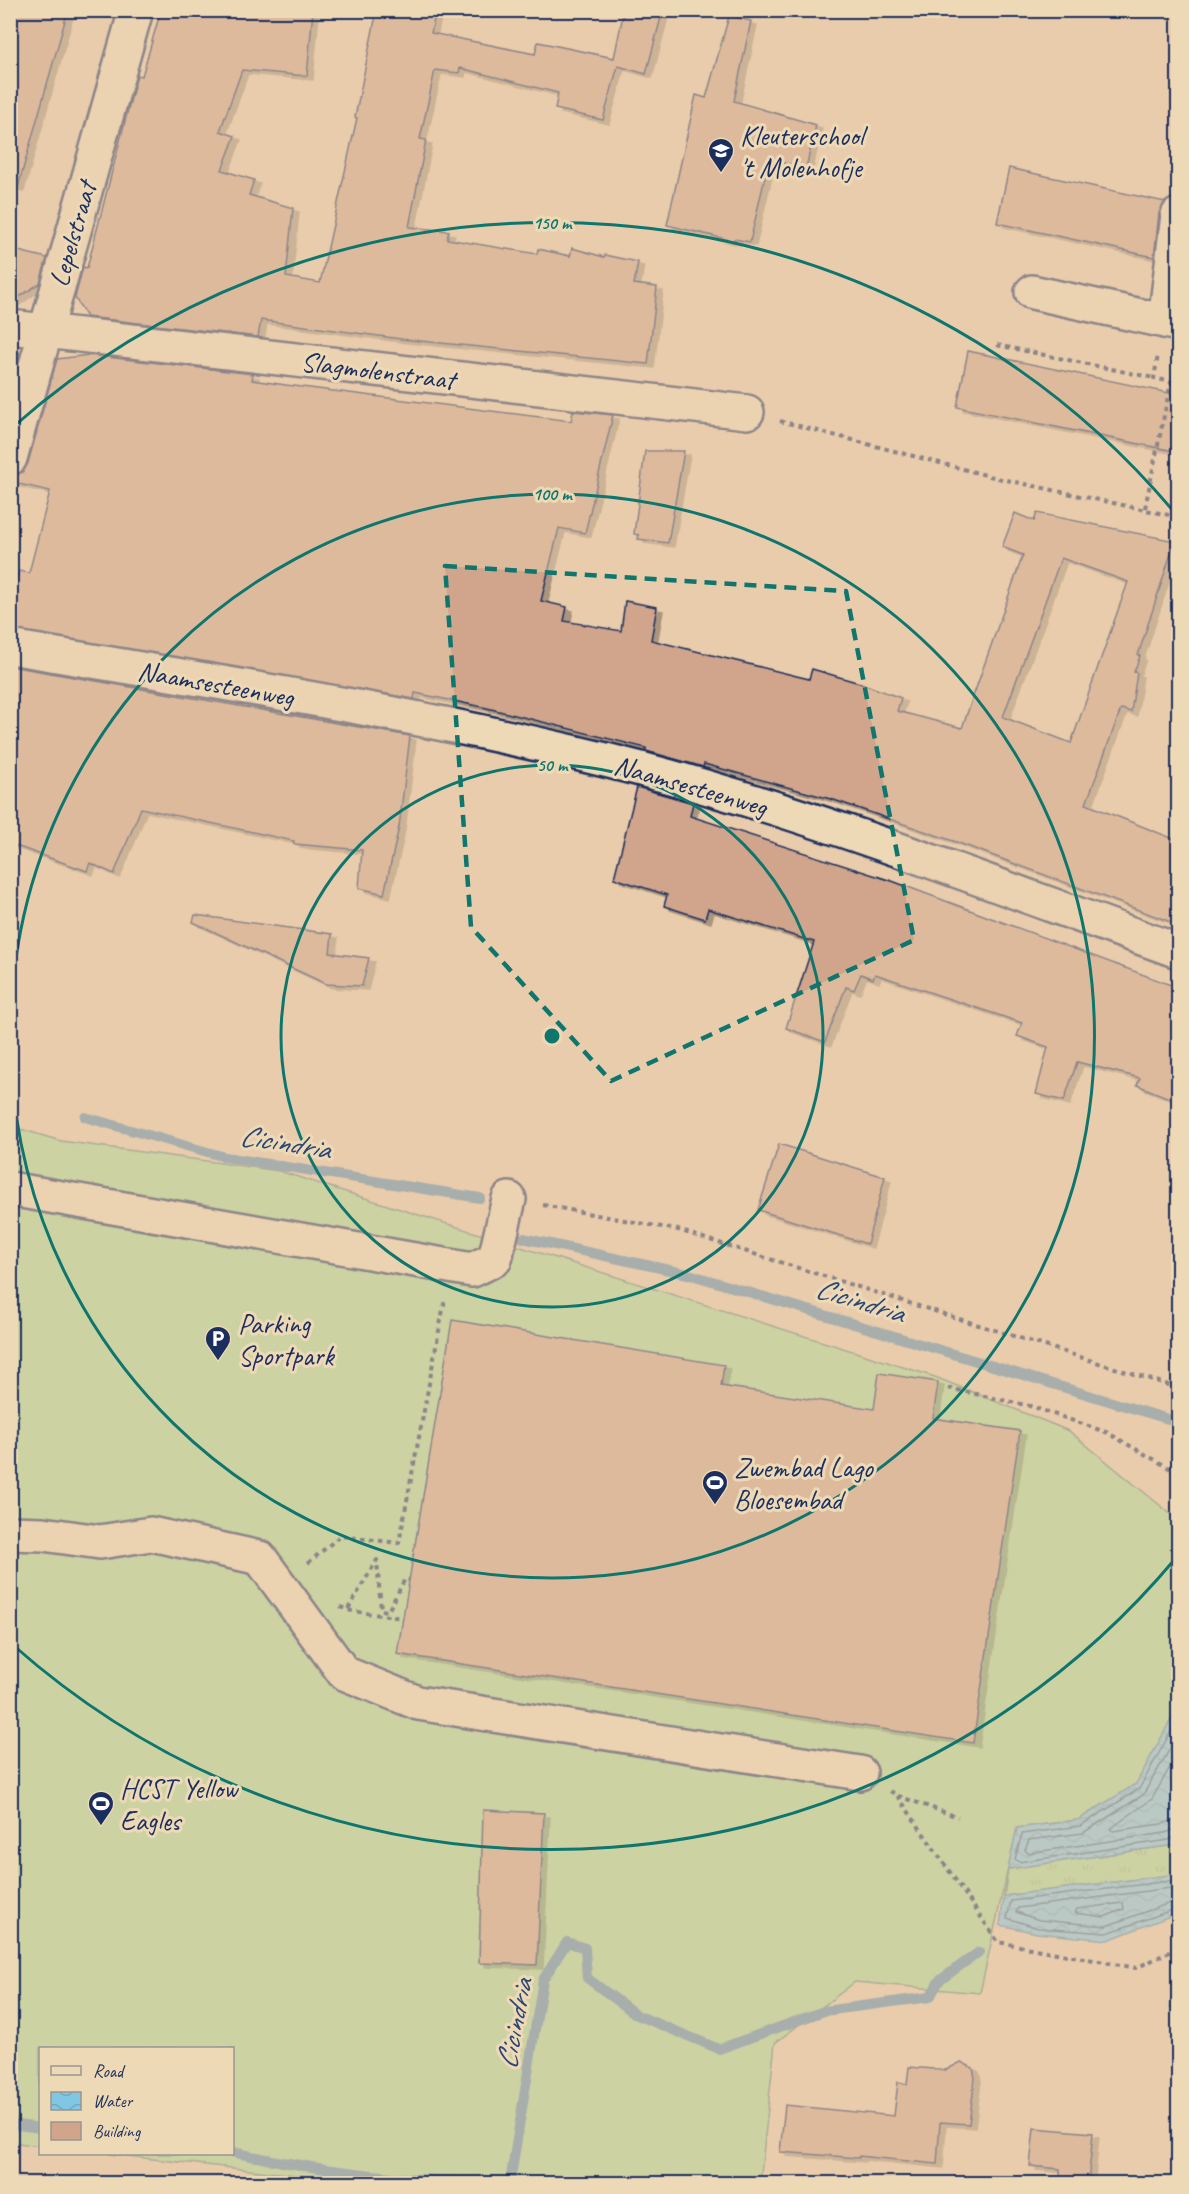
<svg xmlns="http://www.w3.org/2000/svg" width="1189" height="2194" font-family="Caveat,sans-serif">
<defs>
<pattern id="grass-tufts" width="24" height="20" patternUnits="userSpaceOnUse" patternTransform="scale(1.5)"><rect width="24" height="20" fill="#aad999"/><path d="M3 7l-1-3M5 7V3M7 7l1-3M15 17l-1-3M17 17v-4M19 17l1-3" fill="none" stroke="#92bb86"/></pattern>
<pattern id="forest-firs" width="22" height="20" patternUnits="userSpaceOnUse" patternTransform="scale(1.5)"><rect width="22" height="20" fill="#aad999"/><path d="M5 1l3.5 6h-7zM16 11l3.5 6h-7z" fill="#92bb86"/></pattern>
<pattern id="water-waves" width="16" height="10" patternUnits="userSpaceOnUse" patternTransform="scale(1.5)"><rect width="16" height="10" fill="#81c6e2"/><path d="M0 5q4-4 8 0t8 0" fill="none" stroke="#6faac4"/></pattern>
<filter id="shadow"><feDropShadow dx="6" dy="4" stdDeviation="0" flood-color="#0004"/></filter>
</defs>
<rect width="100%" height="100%" fill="#e9ccab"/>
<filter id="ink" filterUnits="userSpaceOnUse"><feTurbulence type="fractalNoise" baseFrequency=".0167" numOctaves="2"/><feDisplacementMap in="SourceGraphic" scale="12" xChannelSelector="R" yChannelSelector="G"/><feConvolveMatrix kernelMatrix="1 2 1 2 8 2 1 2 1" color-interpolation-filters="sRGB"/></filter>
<g filter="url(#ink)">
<polygon fill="url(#grass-tufts)" stroke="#62847c" stroke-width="1.5" points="1178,1837 1178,1874 1004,1896 1008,1869 1174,1845"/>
<polygon fill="url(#forest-firs)" stroke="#62847c" stroke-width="1.5" points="1178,1970 1178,2008 1170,2008"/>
<polygon fill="#aad999" stroke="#62847c" stroke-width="1.5" points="10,1126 61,1141 279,1171 935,1377 1069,1431 1178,1520 1178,1707 1136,1784 1078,1820 1017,1828 980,1993 855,1982 775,2043 760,2183 374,2184 109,2154 232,2154 232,2048 40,2048 40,2146 11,2142"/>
<g fill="url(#water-waves)" stroke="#588aad" stroke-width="1.5">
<polygon points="1178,1707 1178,1837 1174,1845 1008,1869 1017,1828 1078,1820 1136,1784"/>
<polygon points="1178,1874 1178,1913 1108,1940 1037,1933 1000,1925 1004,1896"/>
</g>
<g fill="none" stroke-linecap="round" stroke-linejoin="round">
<g stroke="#446b93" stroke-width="1.5">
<polyline points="1178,1719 1139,1789 1080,1826 1022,1834 1015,1859 1019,1862 1169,1840 1178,1835"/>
<polyline points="1178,1735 1143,1795 1083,1833 1029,1840 1025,1850 1028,1853 1165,1833 1178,1828"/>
<polyline points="1178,1753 1152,1799 1110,1829 1113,1831 1161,1824 1178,1819"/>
<polyline points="1178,1880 1011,1901 1007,1918 1038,1928 1107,1933 1178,1908"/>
<polyline points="1178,1887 1018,1908 1016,1912 1039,1920 1106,1926 1178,1900"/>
<polygon points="1123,1903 1124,1909 1104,1917 1075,1913 1077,1909"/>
</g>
<g stroke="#588aad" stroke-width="10">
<polyline points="85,1117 225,1157 480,1198"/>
<polyline points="523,1238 692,1275 1178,1422"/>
<polyline points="10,2124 40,2128"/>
<path d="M 232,2152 C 323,2172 417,2183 510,2182 L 543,1980 L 567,1942 L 585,1948 L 587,1978 L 637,2015 L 719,2049 L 824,2011 L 930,1997 L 939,1981 L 979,1952"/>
</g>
</g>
<g fill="#d1a58c" stroke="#1b2f5e" stroke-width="1.5" fill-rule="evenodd" filter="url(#shadow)">
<polygon points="10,10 68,10 18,187 10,186"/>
<polygon points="161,10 313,10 307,76 242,70 220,131 235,136 222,170 254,180 249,195 293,208 286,277 320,283 357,118 355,117 377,10 436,10 431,33 535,54 538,42 614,58 624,10 663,10 646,74 618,66 603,120 555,109 558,93 460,68 459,73 435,70 420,139 426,140 409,227 449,231 447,239 537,254 538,249 570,256 572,248 604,257 605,255 638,262 634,284 657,287 648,364 401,339 261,320 258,337 87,317 75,298 83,267 87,268 137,75 142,76"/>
<polygon points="729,16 751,21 734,101 816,125 806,168 769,160 750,242 734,239 734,241 667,225 696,95 706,98"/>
<polygon points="1009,168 1165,202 1159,213 1154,257 997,223"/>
<polygon points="10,249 47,258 40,283 10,303"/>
<polygon points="968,351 1179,395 1179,452 957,407"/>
<polygon points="10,352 20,353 10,387"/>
<path d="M 89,355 L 253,374 L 252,380 L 286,385 L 571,421 L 573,411 L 613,415 L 585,533 L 559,528 L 541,601 L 567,607 L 564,621 L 621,631 L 625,601 L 657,607 L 651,640 L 809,679 L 812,669 L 863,684 L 901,698 L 897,711 L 962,728 L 1023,555 L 1002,547 L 1015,513 L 1034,521 L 1037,513 L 1175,541 L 1138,655 L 1140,656 L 1134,672 L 1137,673 L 1131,712 L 1121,709 L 1086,804 L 1179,841 L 1179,925 L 959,843 L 834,800 L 704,764 L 703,767 L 646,751 L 646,748 L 487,708 L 415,693 L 414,699 L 10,629 L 10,579 L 16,581 L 19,571 L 29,573 L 50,491 L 10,482 L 10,476 L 23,472 L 28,463 L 57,359 ZM 1061,558 L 1128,582 L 1071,743 L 1003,717 Z"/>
<polygon points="645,451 684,451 668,543 638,539 639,535 634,534"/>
<polygon points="10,666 410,736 399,827 384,894 359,888 362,850 294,844 294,841 141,808 114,874 90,863 87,871 10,844"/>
<polygon points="637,787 693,803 690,816 892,881 1179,988 1179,1102 1137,1085 1140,1078 1077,1062 1064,1101 1036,1094 1048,1047 1017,1036 1022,1023 875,974 873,979 861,974 854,990 846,987 825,1042 786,1028 814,942 708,909 705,919 664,906 667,895 614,878"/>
<polygon points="195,915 332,934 330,953 369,958 362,986 326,984 193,922"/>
<polygon points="779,1144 885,1177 867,1244 758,1210"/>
<polygon points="452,1320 724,1365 721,1386 874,1409 879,1373 938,1382 933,1418 1020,1431 973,1743 397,1654"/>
<polygon points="483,1810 544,1813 537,1965 479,1963"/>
<polygon points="961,2062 973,2068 975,2078 969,2124 940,2122 937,2164 859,2156 859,2158 780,2152 785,2105 894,2116 898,2082 907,2084 909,2067 946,2070"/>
<polygon points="1034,2128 1093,2133 1088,2184 1061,2184 1060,2169 1030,2166"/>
</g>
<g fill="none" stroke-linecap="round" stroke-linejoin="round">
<defs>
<g id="minor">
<polyline points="1032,292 1178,324"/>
<polyline points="1165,321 1178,215"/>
<polyline points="10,327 747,412"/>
<polyline points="10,458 136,10"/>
<path d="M 10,647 C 220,683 431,715 637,768 C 821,816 999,887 1178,951"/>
<polyline points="10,1189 472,1270 495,1259 509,1199"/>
<polyline points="10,1533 43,1534 100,1542 151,1534 260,1558 344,1673 418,1703 860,1773"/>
</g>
</defs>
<use href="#minor" stroke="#1b2f5e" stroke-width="38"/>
<g stroke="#1b2f5e" stroke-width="4" stroke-dasharray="4.5 4.5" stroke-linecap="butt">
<polyline points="997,345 1154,378"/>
<polyline points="1171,382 1178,383"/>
<polyline points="780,421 997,478 1178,517"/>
<polyline points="1145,508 1171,382 1154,378 1158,355"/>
<polyline points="543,1205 678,1230 1178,1388"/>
<polyline points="948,1388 1030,1406 1106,1432 1178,1473"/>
<polyline points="308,1563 340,1536 399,1543 445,1299"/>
<polyline points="340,1607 352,1611 402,1618"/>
<polyline points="348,1609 377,1560 381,1610 388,1611 405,1579 409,1580"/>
<polyline points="890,1791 897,1795 998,1942 1136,1968 1178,1948"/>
<polyline points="898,1796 958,1817"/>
</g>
<use href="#minor" stroke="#eed9b7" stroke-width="33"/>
</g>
</g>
<path d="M0 0H1189V2194H0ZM 445,566 L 846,591 L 914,940 L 611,1081 L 471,927 Z" fill="#e9ccab" fill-opacity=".55" fill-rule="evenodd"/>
<path fill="none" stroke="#0f766e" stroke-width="4.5" stroke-dasharray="12 8" stroke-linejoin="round" d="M 445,566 L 846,591 L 914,940 L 611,1081 L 471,927 Z"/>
<g fill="none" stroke="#0f766e" stroke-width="3">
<circle cx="552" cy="1036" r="271"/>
<path d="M11 1012A542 542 0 1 1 11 1060"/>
<path d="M1175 1559A813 813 0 0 1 13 1645M13 427A813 813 0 0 1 1175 513"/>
</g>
<defs>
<symbol id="school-pin" viewBox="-11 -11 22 30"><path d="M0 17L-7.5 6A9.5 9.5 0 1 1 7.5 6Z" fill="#1b2f5e" stroke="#eed9b7"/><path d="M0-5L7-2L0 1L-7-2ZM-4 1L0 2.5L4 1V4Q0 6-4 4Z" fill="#fff"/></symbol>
<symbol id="parking-pin" viewBox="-11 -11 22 30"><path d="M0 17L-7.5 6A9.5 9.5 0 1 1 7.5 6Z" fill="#1b2f5e" stroke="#eed9b7"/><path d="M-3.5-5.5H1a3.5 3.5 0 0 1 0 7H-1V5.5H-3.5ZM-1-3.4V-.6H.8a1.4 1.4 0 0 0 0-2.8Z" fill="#fff"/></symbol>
<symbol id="stadium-pin" viewBox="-11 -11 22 30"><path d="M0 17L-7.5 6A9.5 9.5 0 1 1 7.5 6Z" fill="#1b2f5e" stroke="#eed9b7"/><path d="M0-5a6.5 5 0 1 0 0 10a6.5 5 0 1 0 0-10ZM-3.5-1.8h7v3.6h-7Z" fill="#fff"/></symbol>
</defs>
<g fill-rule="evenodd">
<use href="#school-pin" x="706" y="136" width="30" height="40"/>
<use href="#parking-pin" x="203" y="1324" width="30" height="40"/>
<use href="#stadium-pin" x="700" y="1468" width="30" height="40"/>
<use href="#stadium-pin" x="86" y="1789" width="30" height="40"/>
</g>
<g text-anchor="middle" stroke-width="6" stroke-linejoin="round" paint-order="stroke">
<g font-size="28" fill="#1b2f5e" stroke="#eed9b7" text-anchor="start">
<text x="740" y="145">Kleuterschool<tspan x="740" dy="32">'t Molenhofje</tspan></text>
<text x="238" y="1333">Parking<tspan x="238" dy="32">Sportpark</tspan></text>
<text x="734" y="1477">Zwembad Lago<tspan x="734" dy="32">Bloesembad</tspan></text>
<text x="120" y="1798">HCST Yellow<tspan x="120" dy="32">Eagles</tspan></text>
</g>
<g font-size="28" fill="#1b2f5e" stroke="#eed9b7">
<text transform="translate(72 234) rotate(-74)" y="10">Lepelstraat</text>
<text transform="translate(378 370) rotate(7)" y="10">Slagmolenstraat</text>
<text transform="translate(216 683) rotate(10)" y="10">Naamsesteenweg</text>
<text transform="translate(691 785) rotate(16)" y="10">Naamsesteenweg</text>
</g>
<g font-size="30" font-style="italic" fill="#2a4672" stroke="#eed9b7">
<text transform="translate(285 1142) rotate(9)" y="10">Cicindria</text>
<text transform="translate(860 1300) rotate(17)" y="10">Cicindria</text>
<text transform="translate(514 2024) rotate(-79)" y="10">Cicindria</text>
</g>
</g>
<circle cx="552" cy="1036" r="9" fill="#0f766e" stroke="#eed9b7" stroke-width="3"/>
<g font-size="18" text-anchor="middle" font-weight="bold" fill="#0f766e" stroke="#eed9b7" stroke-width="6" stroke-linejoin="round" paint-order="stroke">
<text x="552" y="229">150 m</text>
<text x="552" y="500">100 m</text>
<text x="552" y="771">50 m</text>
</g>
<rect width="1189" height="2194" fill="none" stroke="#eed9b7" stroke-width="36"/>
<rect x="18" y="18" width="1153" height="2158" fill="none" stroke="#1b2f5e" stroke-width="2" filter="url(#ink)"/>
<rect x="39" y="2047" width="195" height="108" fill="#eed9b7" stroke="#9a9593" stroke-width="1.5"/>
<rect x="51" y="2066" width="30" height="9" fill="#eed9b7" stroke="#9a9593" stroke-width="1.5"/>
<text x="93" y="2077" font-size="18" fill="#1b2f5e">Road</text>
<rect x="51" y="2092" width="30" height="18" fill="url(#water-waves)" stroke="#9a9593" stroke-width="1.5"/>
<text x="93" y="2107" font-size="18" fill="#1b2f5e">Water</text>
<rect x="51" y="2122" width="30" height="18" fill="#d1a58c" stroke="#9a9593" stroke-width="1.5"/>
<text x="93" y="2137" font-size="18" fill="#1b2f5e">Building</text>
</svg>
